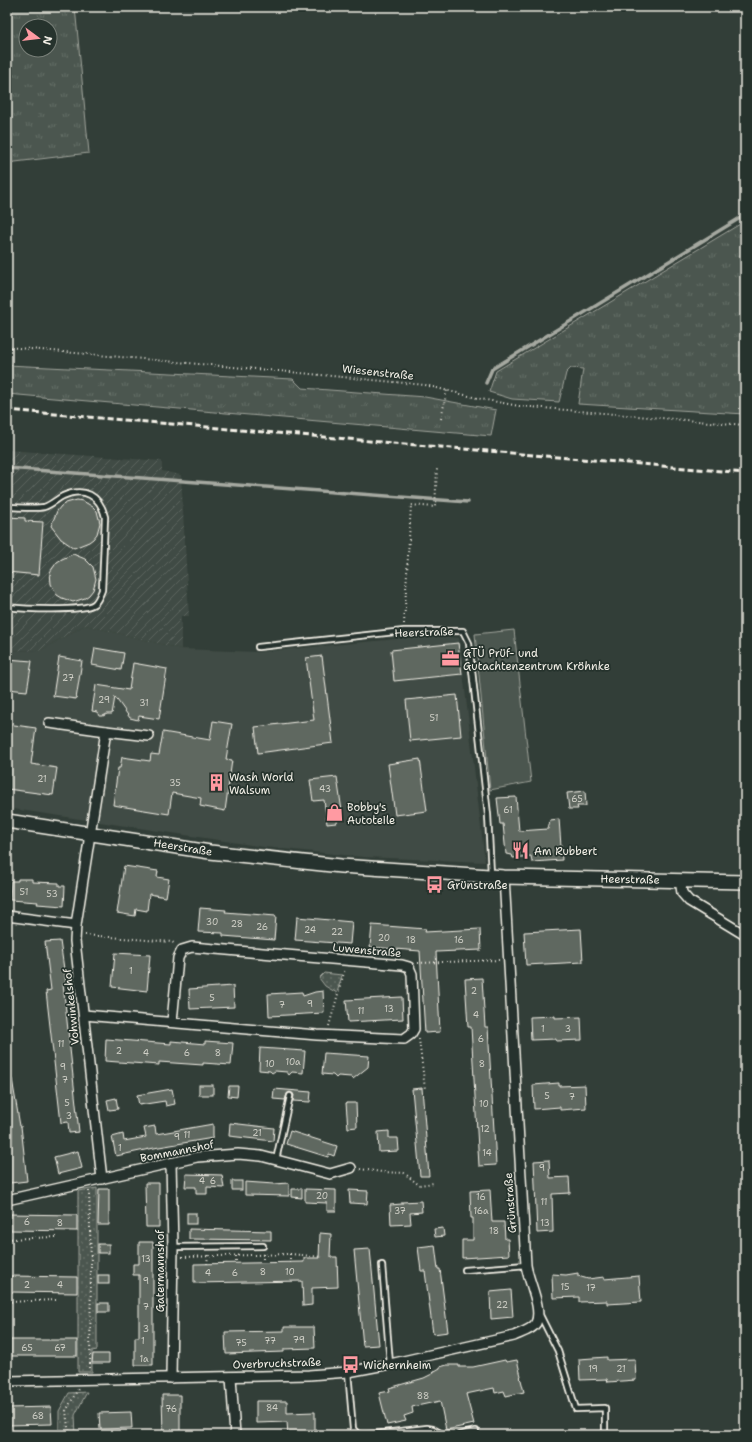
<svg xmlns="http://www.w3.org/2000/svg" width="752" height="1442" font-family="'Shantell Sans',sans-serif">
<defs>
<pattern id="industrial-furrows" width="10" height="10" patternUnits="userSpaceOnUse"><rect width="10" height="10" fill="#404b44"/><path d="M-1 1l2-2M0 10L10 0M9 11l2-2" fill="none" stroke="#5c655f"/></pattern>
<pattern id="grass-tufts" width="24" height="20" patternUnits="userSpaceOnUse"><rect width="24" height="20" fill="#4c564f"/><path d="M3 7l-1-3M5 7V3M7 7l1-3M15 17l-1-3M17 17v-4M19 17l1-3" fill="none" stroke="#666f68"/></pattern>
<pattern id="park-dots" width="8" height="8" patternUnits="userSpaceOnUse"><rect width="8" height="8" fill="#4c564f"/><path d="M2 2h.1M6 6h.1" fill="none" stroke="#666f68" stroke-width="1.8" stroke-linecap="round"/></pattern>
</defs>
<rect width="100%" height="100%" fill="#323e38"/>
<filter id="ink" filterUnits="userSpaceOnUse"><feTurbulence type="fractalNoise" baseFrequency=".025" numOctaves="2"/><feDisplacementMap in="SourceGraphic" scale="8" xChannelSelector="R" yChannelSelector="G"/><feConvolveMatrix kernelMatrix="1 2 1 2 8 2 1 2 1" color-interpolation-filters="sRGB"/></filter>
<g filter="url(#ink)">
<polygon fill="#404b44" points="85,625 181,649 257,652 429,636 459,638 485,862 364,857 264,847 7,808 7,650 39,651"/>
<polygon fill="url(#industrial-furrows)" points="7,450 162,461 162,471 181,475 189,616 181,616 181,649 85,625 39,651 7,650"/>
<g fill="url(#grass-tufts)" stroke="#a0a49c" fill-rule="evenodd">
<path d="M 7,7 L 75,7 L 89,153 L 7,163 ZM 26,26 L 50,26 L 50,50 L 26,50 Z"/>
<polygon points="745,221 745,414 578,404 583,369 571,368 566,373 559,402 512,399 489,392 496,371"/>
<polygon points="7,365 293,379 302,388 425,397 496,410 491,436 7,394"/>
</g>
<g fill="url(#park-dots)" stroke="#a0a49c">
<polygon points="324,973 342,975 337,993 325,986 319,978"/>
<polygon points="97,1188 97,1350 92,1351 92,1372 78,1372 78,1191"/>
<polygon points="87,1392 75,1415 76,1435 59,1435 59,1411 69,1393"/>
</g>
<polygon fill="#4c564f" stroke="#a0a49c" points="514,630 531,782 490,790 475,634"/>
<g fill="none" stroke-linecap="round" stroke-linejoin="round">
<g stroke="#a6a9a1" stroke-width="3.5">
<polyline points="486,383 492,369 745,215"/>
<polyline points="7,468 468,502"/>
</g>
</g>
<g fill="#5f6861" stroke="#f4f1e8">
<polygon points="77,500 83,501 93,507 97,511 100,523 97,534 93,539 89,542 74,548 61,539 51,526 57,511 61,506 66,503"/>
<polygon points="7,517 25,518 25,521 43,522 39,575 7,572"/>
<polygon points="73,554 85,559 93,567 96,579 93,590 89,595 85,598 73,602 62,598 57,595 51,584 50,572 57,562 62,559"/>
<polygon points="458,643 462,674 394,681 391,650"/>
<polygon points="95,648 124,653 121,670 92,665"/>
<polygon points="322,656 333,743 258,753 255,727 314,720 306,658"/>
<polygon points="59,657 82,661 76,699 53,696"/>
<polygon points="7,659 32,661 27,691 7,689"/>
<polygon points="133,663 167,669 159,719 139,716 138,720 130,718 115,697 112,714 107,714 103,716 99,716 97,712 92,711 96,685 129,690"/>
<polygon points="457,695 461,736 410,741 406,700"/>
<polygon points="213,721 232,724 226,759 232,760 225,811 200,806 201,798 172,793 169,814 113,805 118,768 120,768 122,757 150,761 151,754 159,755 163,732 210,740"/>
<polygon points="7,724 36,728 31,764 57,768 53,795 7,789"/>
<polygon points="420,759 427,811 395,815 388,764"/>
<polygon points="337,777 343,818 339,819 336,823 327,824 324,800 313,801 310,780"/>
<polygon points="585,791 586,806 577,806 578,809 569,809 567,793"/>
<polygon points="516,797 519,831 548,829 550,820 559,819 562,860 532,862 531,856 513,858 512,855 506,854 503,824 500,824 497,798"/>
<polygon points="124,866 158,871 157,877 169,879 166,897 149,894 147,911 136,909 135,916 117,913"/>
<polygon points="18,879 32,879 32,882 59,883 59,886 65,886 64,906 37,904 38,902 10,900 11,881 18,881"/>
<polygon points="200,908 226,910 225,912 276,916 274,940 223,936 223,933 198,932"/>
<polygon points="297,917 352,922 350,944 295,940"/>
<polygon points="372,925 426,929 425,932 480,929 481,950 436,952 440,1032 425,1033 420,951 370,947"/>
<polygon points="581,929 583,962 526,965 524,932"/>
<polygon points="60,941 66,983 63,984 79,1132 69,1133 68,1122 61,1123 46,991 51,990 45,942"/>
<polygon points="115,953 150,955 147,991 112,987"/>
<polygon points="482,978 485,1027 488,1027 496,1165 479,1166 471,1027 468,1027 465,979"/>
<polygon points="233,986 234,1007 190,1009 189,989"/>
<polygon points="323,991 324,1013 269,1016 268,994 302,992 303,996 315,992"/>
<polygon points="402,997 403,1019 348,1022 346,1000"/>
<polygon points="555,1016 555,1018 581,1017 582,1040 556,1041 556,1039 531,1040 530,1017"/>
<polygon points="106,1039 171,1044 171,1041 205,1044 205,1041 233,1043 231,1065 203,1063 203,1065 159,1062 159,1065 105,1061"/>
<polygon points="260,1048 305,1051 303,1073 292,1072 289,1075 287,1072 275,1071 272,1073 270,1071 259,1070"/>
<polygon points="324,1053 369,1056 368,1067 353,1079 351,1077 338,1076 336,1078 333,1075 322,1074"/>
<polygon points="7,1079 12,1079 20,1126 21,1126 27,1181 10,1183 7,1157"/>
<polygon points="559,1083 559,1086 585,1085 586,1108 560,1110 560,1107 534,1109 533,1085"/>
<rect x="199" y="1085" width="14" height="10"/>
<polygon points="229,1086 238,1086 237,1097 228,1096"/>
<polygon points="422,1088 429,1176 420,1176 412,1089"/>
<polygon points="172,1089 175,1104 166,1106 165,1101 139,1105 137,1095"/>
<polygon points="274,1089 311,1092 310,1102 293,1101 294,1095 290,1092 287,1094 285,1100 273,1099"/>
<polygon points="116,1098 118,1109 109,1110 107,1100"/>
<polygon points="346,1103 356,1103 357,1127 348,1128"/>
<polygon points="230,1123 274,1128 273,1141 229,1136"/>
<polygon points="213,1124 213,1138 159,1147 116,1156 112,1137 123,1134 124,1141 146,1137 144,1128 155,1126 156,1134"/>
<polygon points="290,1131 337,1146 334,1156 329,1154 328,1157 286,1144"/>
<polygon points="389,1131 389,1138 398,1138 399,1151 379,1152 378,1132"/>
<polygon points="78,1151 82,1168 58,1174 54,1157"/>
<polygon points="549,1160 550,1178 569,1177 570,1193 552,1194 553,1232 537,1233 534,1161"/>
<polygon points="186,1174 222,1175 224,1188 207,1187 207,1194 196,1194 196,1187 185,1187"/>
<rect x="232" y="1181" width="10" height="9"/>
<polygon points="245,1182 274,1184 289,1183 289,1196 245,1195"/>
<polygon points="145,1183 159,1183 159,1227 146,1227"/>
<polygon points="99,1189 109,1189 109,1225 98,1225"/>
<polygon points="292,1189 302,1189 302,1198 292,1197"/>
<polygon points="305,1189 336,1190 336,1211 327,1211 327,1203 305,1202"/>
<polygon points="349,1190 368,1191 367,1204 350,1203"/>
<polygon points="490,1190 492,1222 504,1222 505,1239 508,1239 509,1255 462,1258 462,1240 473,1240 473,1218 471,1218 470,1191"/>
<polygon points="421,1201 422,1212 410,1213 411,1224 391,1225 390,1205 402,1204 402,1202"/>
<rect x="187" y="1213" width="9" height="11"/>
<polygon points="10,1214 77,1215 77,1231 9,1230"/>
<polygon points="443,1228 444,1236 435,1237 434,1229"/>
<polygon points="189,1229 271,1231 271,1240 189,1239"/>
<polygon points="320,1233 331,1234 330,1257 337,1257 338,1287 312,1288 312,1305 303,1306 302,1281 194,1283 194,1264 304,1262 304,1258 319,1258"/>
<polygon points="139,1242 153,1242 153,1365 135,1365 135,1337 139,1337 139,1275 133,1275 133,1264 139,1264"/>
<rect x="98" y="1244" width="11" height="9"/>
<polygon points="435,1245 438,1269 440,1269 448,1332 433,1334 425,1271 421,1271 418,1247"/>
<polygon points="370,1249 379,1345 363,1346 354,1250"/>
<polygon points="578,1273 578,1276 588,1279 604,1277 604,1279 639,1276 641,1302 607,1304 607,1301 579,1302 579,1297 553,1298 552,1274 566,1275"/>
<rect x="98" y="1275" width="11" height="9"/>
<polygon points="10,1276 77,1277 77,1293 10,1292"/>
<polygon points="511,1290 513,1317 491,1319 490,1292"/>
<rect x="98" y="1303" width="11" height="9"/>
<polygon points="284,1327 314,1327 315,1348 284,1349 284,1352 226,1354 225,1332 284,1331"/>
<rect x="10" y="1340" width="67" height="16"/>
<polygon points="93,1354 109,1354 109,1363 92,1363"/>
<polygon points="607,1357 607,1360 635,1359 636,1380 608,1382 607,1379 580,1380 579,1359"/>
<polygon points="505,1360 506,1362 517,1360 521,1376 519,1378 521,1380 524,1392 506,1396 504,1391 495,1393 494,1388 466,1394 474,1424 446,1430 440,1401 412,1407 413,1413 404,1416 406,1421 387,1425 379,1393 390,1391 389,1388 424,1378 434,1373 433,1372 440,1368 440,1367 447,1365 459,1365 459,1367 473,1367"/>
<polygon points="162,1395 180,1395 180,1435 163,1435"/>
<polygon points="256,1401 287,1401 287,1413 315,1412 315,1434 288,1435 287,1422 256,1423"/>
<polygon points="51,1407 52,1424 7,1425 7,1408"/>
<polygon points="131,1412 132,1428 100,1429 99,1413"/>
</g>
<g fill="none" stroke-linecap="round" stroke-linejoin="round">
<defs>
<g id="lane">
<path d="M 7,507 C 18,507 34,509 44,507 C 51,505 57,499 63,496 C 84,487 100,495 105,517 L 102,590 C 100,595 98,601 94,604 C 83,612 23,609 7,607"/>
<polyline points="258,647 404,631 463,631 469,643 488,815 491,874"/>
<polyline points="276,1160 290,1096"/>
<polyline points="173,1247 263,1246"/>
<polyline points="382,1265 390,1364"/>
<polyline points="465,1270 526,1265"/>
<polyline points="540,1315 558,1351 576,1409 605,1408 605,1430"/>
<polyline points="348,1372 353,1429 357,1433 362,1435"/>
<polyline points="366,1435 427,1428 433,1429 444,1435"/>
<polyline points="459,1435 476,1431"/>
</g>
<g id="street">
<polyline points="49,723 106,731"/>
<polyline points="680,880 682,893 689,901 745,935"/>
<polyline points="7,916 76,925"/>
<polyline points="84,1015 317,1035 404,1039 411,1034 414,1029 412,974 409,967 402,965 192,947 182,950 178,958 172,1022"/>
<polyline points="102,1179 75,941 76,925 106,731 149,736"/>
<polyline points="7,1200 197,1157 238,1154 261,1156 330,1174 351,1168"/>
<polyline points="231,1377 235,1435"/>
<polyline points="171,1378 173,1247 171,1163"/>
<path d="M 7,1381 L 309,1375 L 348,1372 L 390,1364 L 514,1336 C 520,1333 532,1330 536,1323 C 543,1308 528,1281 526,1265 L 504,877"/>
</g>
<polyline id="secondary" points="7,821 210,852 341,866 504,877 745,882"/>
</defs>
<use href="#lane" stroke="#f4f1e8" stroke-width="8"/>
<use href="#street" stroke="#f4f1e8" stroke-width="12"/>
<use href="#secondary" stroke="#f4f1e8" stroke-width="16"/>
<g stroke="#f4f1e8" stroke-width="2" stroke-dasharray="1 3" stroke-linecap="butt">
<polyline points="7,347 290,372 425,385 481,399 519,406 745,425"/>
<polyline points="441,419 447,390"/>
<polyline points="404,624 411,505 435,507 437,469"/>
<polyline points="85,935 172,942 175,944"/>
<polyline points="418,963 499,960"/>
<polyline points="329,1026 345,969"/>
<polyline points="419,1039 425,1089"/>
<polyline points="360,1169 382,1172 404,1173 419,1185 434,1183"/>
<polyline points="89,1191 91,1263 90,1369"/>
<polyline points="7,1239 56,1237"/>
<polyline points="290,1254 290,1263"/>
<polyline points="236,1256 236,1264"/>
<polyline points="182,1257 290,1254 322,1257"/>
<polyline points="263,1263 263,1254"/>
<polyline points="207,1264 208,1255"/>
<polyline points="7,1302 56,1300"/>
<polyline points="69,1435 66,1411 78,1389"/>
</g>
<use href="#lane" stroke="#26332d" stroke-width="4.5"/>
<use href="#street" stroke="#26332d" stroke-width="9"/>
<use href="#secondary" stroke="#26332d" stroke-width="13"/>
<polyline stroke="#f4f1e8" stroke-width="3" stroke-dasharray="6 3" stroke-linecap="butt" points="7,410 745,473"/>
</g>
</g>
<defs>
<symbol id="office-bare" viewBox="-9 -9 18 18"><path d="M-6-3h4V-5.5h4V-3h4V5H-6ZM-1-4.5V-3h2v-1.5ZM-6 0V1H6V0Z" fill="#ff9aa2" stroke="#26332d" stroke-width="2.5" paint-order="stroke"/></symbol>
<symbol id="building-bare" viewBox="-9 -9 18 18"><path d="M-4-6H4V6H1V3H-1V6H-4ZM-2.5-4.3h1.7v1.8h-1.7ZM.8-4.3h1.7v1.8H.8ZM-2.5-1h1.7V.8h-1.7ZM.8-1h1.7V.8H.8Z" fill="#ff9aa2" stroke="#26332d" stroke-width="2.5" paint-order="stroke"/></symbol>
<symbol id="shop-bare" viewBox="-9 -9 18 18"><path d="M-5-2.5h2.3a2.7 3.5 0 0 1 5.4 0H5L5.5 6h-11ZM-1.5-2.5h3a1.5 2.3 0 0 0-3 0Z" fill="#ff9aa2" stroke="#26332d" stroke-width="2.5" paint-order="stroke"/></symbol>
<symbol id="restaurant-bare" viewBox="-9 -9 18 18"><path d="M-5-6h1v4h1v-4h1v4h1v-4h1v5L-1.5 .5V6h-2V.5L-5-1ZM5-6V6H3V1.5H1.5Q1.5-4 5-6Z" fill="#ff9aa2" stroke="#26332d" stroke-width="2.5" paint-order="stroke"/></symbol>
<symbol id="bus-bare" viewBox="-9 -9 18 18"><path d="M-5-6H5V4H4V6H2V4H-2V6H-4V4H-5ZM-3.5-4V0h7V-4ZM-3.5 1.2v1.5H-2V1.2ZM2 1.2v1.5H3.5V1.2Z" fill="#ff9aa2" stroke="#26332d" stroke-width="2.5" paint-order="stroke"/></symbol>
</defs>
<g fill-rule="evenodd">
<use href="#office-bare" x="438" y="646" width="25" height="25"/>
<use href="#building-bare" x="204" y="770" width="25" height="25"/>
<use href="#shop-bare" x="322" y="800" width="25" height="25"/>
<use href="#restaurant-bare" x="508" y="838" width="25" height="25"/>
<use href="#bus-bare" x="422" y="872" width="25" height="25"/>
<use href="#bus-bare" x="338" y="1352" width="25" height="25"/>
</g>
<g text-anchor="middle" stroke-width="3.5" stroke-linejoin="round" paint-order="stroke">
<g font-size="9" fill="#cfcfc6">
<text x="68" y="681">27</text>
<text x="104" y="703">29</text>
<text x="144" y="706">31</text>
<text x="434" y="721">51</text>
<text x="42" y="782">21</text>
<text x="175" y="786">35</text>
<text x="325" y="792">43</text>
<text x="577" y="802">65</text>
<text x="508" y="813">61</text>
<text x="24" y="895">51</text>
<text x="52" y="897">53</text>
<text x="212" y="925">30</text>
<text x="237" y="927">28</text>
<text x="262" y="930">26</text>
<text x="310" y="933">24</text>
<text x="337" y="935">22</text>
<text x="384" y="941">20</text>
<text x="411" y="943">18</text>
<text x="459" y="943">16</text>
<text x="131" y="974">1</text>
<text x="474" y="994">2</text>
<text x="212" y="1001">5</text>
<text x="310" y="1007">9</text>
<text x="282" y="1008">7</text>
<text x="389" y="1012">13</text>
<text x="361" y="1014">11</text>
<text x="476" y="1018">4</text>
<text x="543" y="1032">1</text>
<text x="568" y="1032">3</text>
<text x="481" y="1042">6</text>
<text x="61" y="1047">11</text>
<text x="119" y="1054">2</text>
<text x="146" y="1056">4</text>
<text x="187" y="1056">6</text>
<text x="218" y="1056">8</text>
<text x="293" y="1065">10a</text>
<text x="270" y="1067">10</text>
<text x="482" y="1067">8</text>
<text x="63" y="1070">9</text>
<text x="65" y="1083">7</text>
<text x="547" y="1099">5</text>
<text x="572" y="1100">7</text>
<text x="67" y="1106">5</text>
<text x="484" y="1107">10</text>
<text x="69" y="1119">3</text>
<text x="485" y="1132">12</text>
<text x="257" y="1136">21</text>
<text x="187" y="1138">11</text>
<text x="177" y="1140">9</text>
<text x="120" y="1151">1</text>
<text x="487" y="1156">14</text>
<text x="542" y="1171">9</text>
<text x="202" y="1184">4</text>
<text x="213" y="1184">6</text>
<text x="322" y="1199">20</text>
<text x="481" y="1200">16</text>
<text x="544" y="1205">11</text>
<text x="400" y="1214">37</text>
<text x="481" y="1214">16a</text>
<text x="27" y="1225">6</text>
<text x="60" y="1226">8</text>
<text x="545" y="1226">13</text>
<text x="494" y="1234">18</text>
<text x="146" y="1262">13</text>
<text x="263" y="1275">8</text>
<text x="290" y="1275">10</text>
<text x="208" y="1276">4</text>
<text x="235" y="1276">6</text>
<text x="146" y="1284">9</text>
<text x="27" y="1288">2</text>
<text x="60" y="1288">4</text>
<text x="565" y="1290">15</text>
<text x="591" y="1291">17</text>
<text x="502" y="1308">22</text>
<text x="146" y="1310">7</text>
<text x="146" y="1332">3</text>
<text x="299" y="1343">79</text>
<text x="143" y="1344">1</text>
<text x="270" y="1344">77</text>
<text x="241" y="1346">75</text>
<text x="27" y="1351">65</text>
<text x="60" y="1351">67</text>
<text x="144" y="1362">1a</text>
<text x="593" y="1372">19</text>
<text x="621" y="1372">21</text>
<text x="423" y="1399">88</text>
<text x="272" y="1411">84</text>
<text x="171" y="1412">76</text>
<text x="38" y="1419">68</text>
</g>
<g font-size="11" fill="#f4f1e8" stroke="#26332d">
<text transform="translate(378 372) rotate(6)" y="4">Wiesenstraße</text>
<text transform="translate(424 632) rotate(-2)" y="4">Heerstraße</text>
<text transform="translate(183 847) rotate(9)" y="4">Heerstraße</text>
<text transform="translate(630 879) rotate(1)" y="4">Heerstraße</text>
<text transform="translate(367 950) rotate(5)" y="4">Luwenstraße</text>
<text transform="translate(71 1007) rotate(-96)" y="4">Vohwinkelshof</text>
<text transform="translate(177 1151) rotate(-11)" y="4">Bommannshof</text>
<text transform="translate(510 1203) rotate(-94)" y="4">Grünstraße</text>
<text transform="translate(160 1271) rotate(-90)" y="4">Gatermannshof</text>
<text transform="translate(277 1363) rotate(-2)" y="4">Overbruchstraße</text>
</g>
<g font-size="11" fill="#f4f1e8" stroke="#26332d" text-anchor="start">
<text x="463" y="657">GTÜ Prüf- und<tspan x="463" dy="13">Gutachtenzentrum Kröhnke</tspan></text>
<text x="229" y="781">Wash World<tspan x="229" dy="13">Walsum</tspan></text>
<text x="347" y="811">Bobby's<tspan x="347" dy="13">Autoteile</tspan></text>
<text x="534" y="855">Am Rubbert</text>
<text x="447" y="889">Grünstraße</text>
<text x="363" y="1369">Wichernheim</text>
</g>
</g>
<rect width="752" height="1442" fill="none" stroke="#26332d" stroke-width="24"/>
<rect x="12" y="12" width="728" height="1418" fill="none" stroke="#f4f1e8" stroke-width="1.5" filter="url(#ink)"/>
<g transform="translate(38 38) rotate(105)"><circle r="19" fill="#26332d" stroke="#787f78"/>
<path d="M0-3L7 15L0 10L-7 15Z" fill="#ff9aa2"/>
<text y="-6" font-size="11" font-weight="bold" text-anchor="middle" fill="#f4f1e8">N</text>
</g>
</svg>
